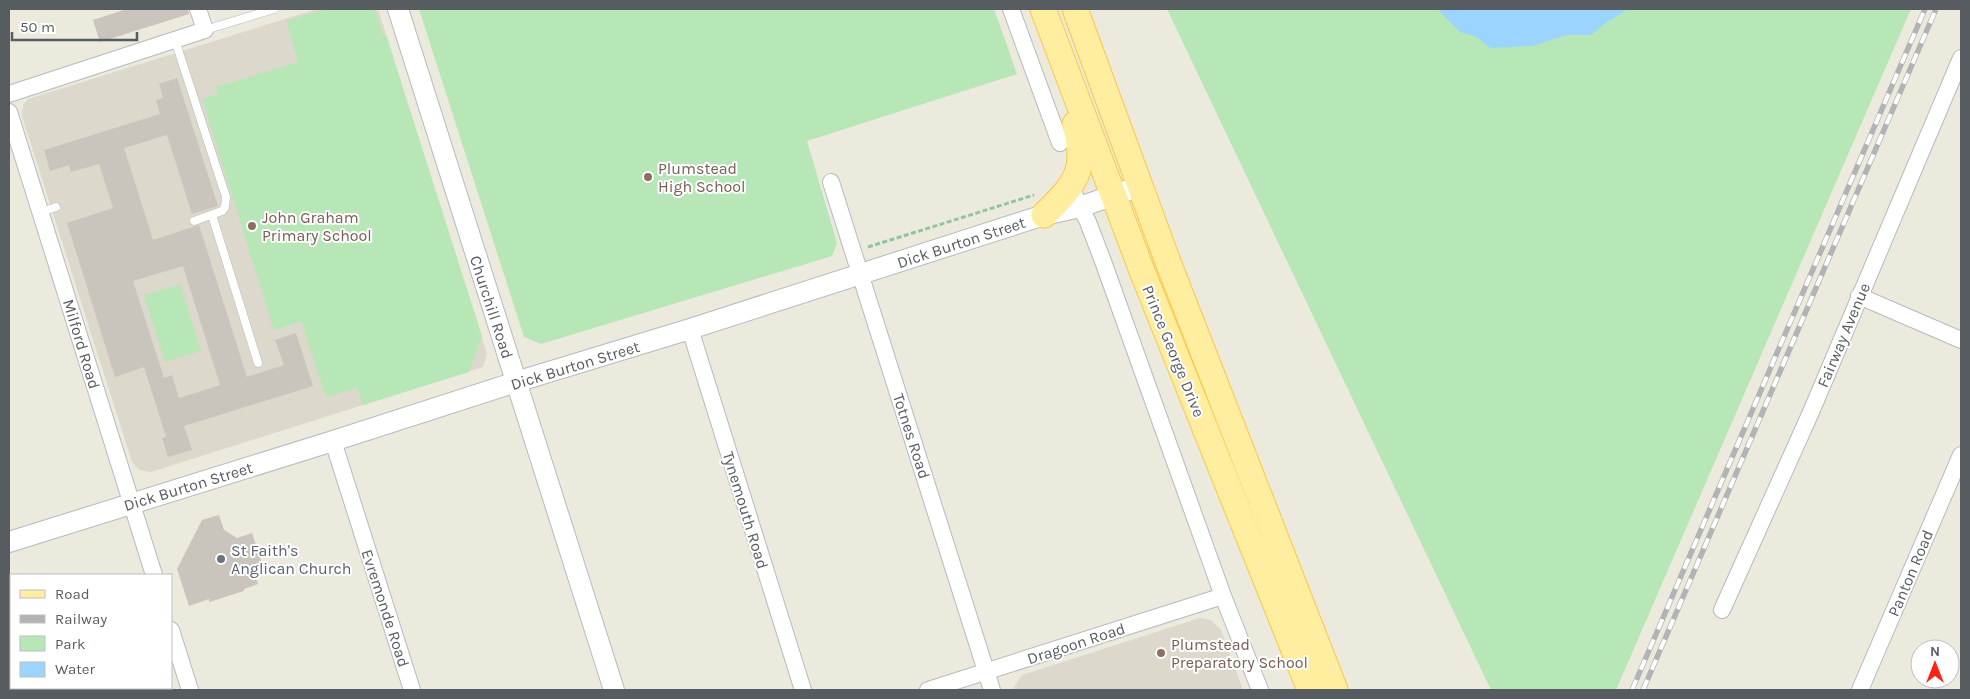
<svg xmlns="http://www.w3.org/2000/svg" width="1970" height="699" font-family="Karla,sans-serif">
<rect width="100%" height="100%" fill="#ece9dd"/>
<g fill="#dcd8cc">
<polygon points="317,9 378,9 487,354 483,367 151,472 139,470 132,462 22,116 23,105 28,99"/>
<polygon points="1200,618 1211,620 1221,630 1243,690 1012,690 1022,675"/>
</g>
<g fill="#b7e7b6">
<polygon points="325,9 375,9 383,35 365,41 386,35 482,336 469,372 363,405 357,388 326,397 301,321 274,330 202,99 218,94 216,87 298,62 286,21"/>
<polygon points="419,9 994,9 1017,74 807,141 837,243 832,256 541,344 524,337"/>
<polygon points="1167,9 1911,9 1616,690 1491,690"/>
<polygon points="180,284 201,351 165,362 144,295"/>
</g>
<polygon fill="#9bd5ff" points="1437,9 1628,9 1603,25 1591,35 1567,35 1532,46 1490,48 1477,37 1460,32"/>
<g fill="#c9c5bd" fill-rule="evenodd">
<polygon points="127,9 188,9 189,14 100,42 93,20"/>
<path d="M 177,78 L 218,206 L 192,214 L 167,135 L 124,148 L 153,240 L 199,225 L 247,377 L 284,365 L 275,340 L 296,333 L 313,386 L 184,426 L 192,450 L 168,457 L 162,438 L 166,437 L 144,367 L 115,377 L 67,223 L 113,208 L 99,164 L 71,172 L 69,165 L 50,171 L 44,150 L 160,114 L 156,100 L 163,98 L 159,84 ZM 183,266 L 220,385 L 179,398 L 172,375 L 164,378 L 133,281 Z"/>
<polygon points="219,515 224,530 237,538 252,533 263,567 253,570 258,584 244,589 244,591 209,602 209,599 189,606 177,569 202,520"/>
</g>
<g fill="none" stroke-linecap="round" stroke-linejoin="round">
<defs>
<g id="service">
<polyline points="205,30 274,9"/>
<polyline points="175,40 226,197 225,207 222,211 194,221"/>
<polyline points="41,212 56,207"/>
<polyline points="212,215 258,363"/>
</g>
<g id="minor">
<polyline points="1011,9 1060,143"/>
<polyline points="9,94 205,30 198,9"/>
<polyline points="9,112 154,575"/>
<polyline points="831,182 992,690"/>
<polyline points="1075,196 1088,222 1104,264 1223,596 1260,690"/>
<polyline points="1859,296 1961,340"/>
<polyline points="690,329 803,690"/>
<polyline points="333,441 412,690"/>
<polyline points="1722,610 1811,412 1961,58"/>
<polyline points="171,630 190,690"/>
<polyline points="928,690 1223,596"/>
<polyline points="1860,690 1961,455"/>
</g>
<g id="tertiary">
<polyline points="398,9 614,690"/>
<polyline points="9,542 333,441 516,382 690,329 1044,215 1080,207 1140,186"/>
</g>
<g id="primary">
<polyline points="1043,9 1142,271 1310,690"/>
<polyline points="1075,9 1168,262 1335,690"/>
<path d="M 1044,215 C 1076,184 1088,169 1075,124"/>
</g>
</defs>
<use href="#service" stroke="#b6babf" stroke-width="9"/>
<use href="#minor" stroke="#b6babf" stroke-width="18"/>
<use href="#tertiary" stroke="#b6babf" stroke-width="22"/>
<use href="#primary" stroke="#ffc744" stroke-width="27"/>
<polyline stroke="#8ec79d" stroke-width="3" stroke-dasharray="5 2.5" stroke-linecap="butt" points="868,247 1034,195"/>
<use href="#service" stroke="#fff" stroke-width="8"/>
<use href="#minor" stroke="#fff" stroke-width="16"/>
<use href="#tertiary" stroke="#fff" stroke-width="20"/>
<use href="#primary" stroke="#ffeea0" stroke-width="25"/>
<defs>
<g id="rail">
<polyline points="1632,690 1925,9"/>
<polyline points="1643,690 1936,9"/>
</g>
</defs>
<use href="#rail" stroke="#b2b3b4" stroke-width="5.5"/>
<use href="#rail" stroke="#fff" stroke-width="4" stroke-dasharray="11" stroke-linecap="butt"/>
</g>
<g fill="#8d6e63" stroke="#fff" stroke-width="2">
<circle cx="648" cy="177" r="5"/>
<circle cx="252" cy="226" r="5"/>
<circle cx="1161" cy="653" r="5"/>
</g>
<circle fill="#6b7280" stroke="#fff" stroke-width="2" cx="221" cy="559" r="5"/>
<g text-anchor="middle" stroke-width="4" stroke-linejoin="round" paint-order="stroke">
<g font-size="16" fill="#785e54" stroke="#fff" text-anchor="start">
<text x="658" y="174">Plumstead<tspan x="658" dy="18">High School</tspan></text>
<text x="262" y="223">John Graham<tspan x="262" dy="18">Primary School</tspan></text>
<text x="1171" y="650">Plumstead<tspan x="1171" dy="18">Preparatory School</tspan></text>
</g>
<g font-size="16" fill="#575c61" stroke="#fff">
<text transform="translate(961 242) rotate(-18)" y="6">Dick Burton Street</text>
<text transform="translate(492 307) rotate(72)" y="6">Churchill Road</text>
<text transform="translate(1843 335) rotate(-67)" y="6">Fairway Avenue</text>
<text transform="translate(82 344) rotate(73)" y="6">Milford Road</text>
<text transform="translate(1174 351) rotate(68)" y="6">Prince George Drive</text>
<text transform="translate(575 365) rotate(-17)" y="6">Dick Burton Street</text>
<text transform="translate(912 436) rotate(72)" y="6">Totnes Road</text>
<text transform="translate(188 486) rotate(-17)" y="6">Dick Burton Street</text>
<text transform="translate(746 510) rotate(73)" y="6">Tynemouth Road</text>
<text transform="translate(1910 573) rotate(-67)" y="6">Panton Road</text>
<text transform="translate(386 608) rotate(72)" y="6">Evremonde Road</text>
<text transform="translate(1076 643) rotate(-18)" y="6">Dragoon Road</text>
</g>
<g font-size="16" fill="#5b616d" stroke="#fff" text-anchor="start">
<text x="231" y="556">St Faith's<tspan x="231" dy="18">Anglican Church</tspan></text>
</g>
</g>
<rect width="1970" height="699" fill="none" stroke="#575c61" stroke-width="20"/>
<rect x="10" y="574" width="162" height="115" fill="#ffffff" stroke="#bcbec0"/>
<rect x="20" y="590" width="25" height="8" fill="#ffeea0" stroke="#bcbec0"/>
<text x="55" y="599" font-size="15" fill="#575c61">Road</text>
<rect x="20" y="615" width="25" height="8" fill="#b2b3b4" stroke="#bcbec0"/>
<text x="55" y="624" font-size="15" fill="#575c61">Railway</text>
<rect x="20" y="636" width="25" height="15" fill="#b7e7b6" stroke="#bcbec0"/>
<text x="55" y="649" font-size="15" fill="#575c61">Park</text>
<rect x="20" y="662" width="25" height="15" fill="#9bd5ff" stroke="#bcbec0"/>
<text x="55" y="674" font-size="15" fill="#575c61">Water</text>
<g transform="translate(1935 664)"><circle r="24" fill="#ffffff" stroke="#bcbec0"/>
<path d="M0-4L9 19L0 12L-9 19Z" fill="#fa2416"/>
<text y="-8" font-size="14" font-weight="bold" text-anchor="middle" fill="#575c61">N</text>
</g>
<path d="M12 32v8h125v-8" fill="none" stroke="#575c61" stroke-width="2.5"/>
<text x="20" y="32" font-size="15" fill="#575c61" stroke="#ffffff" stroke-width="4" paint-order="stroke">50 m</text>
</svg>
